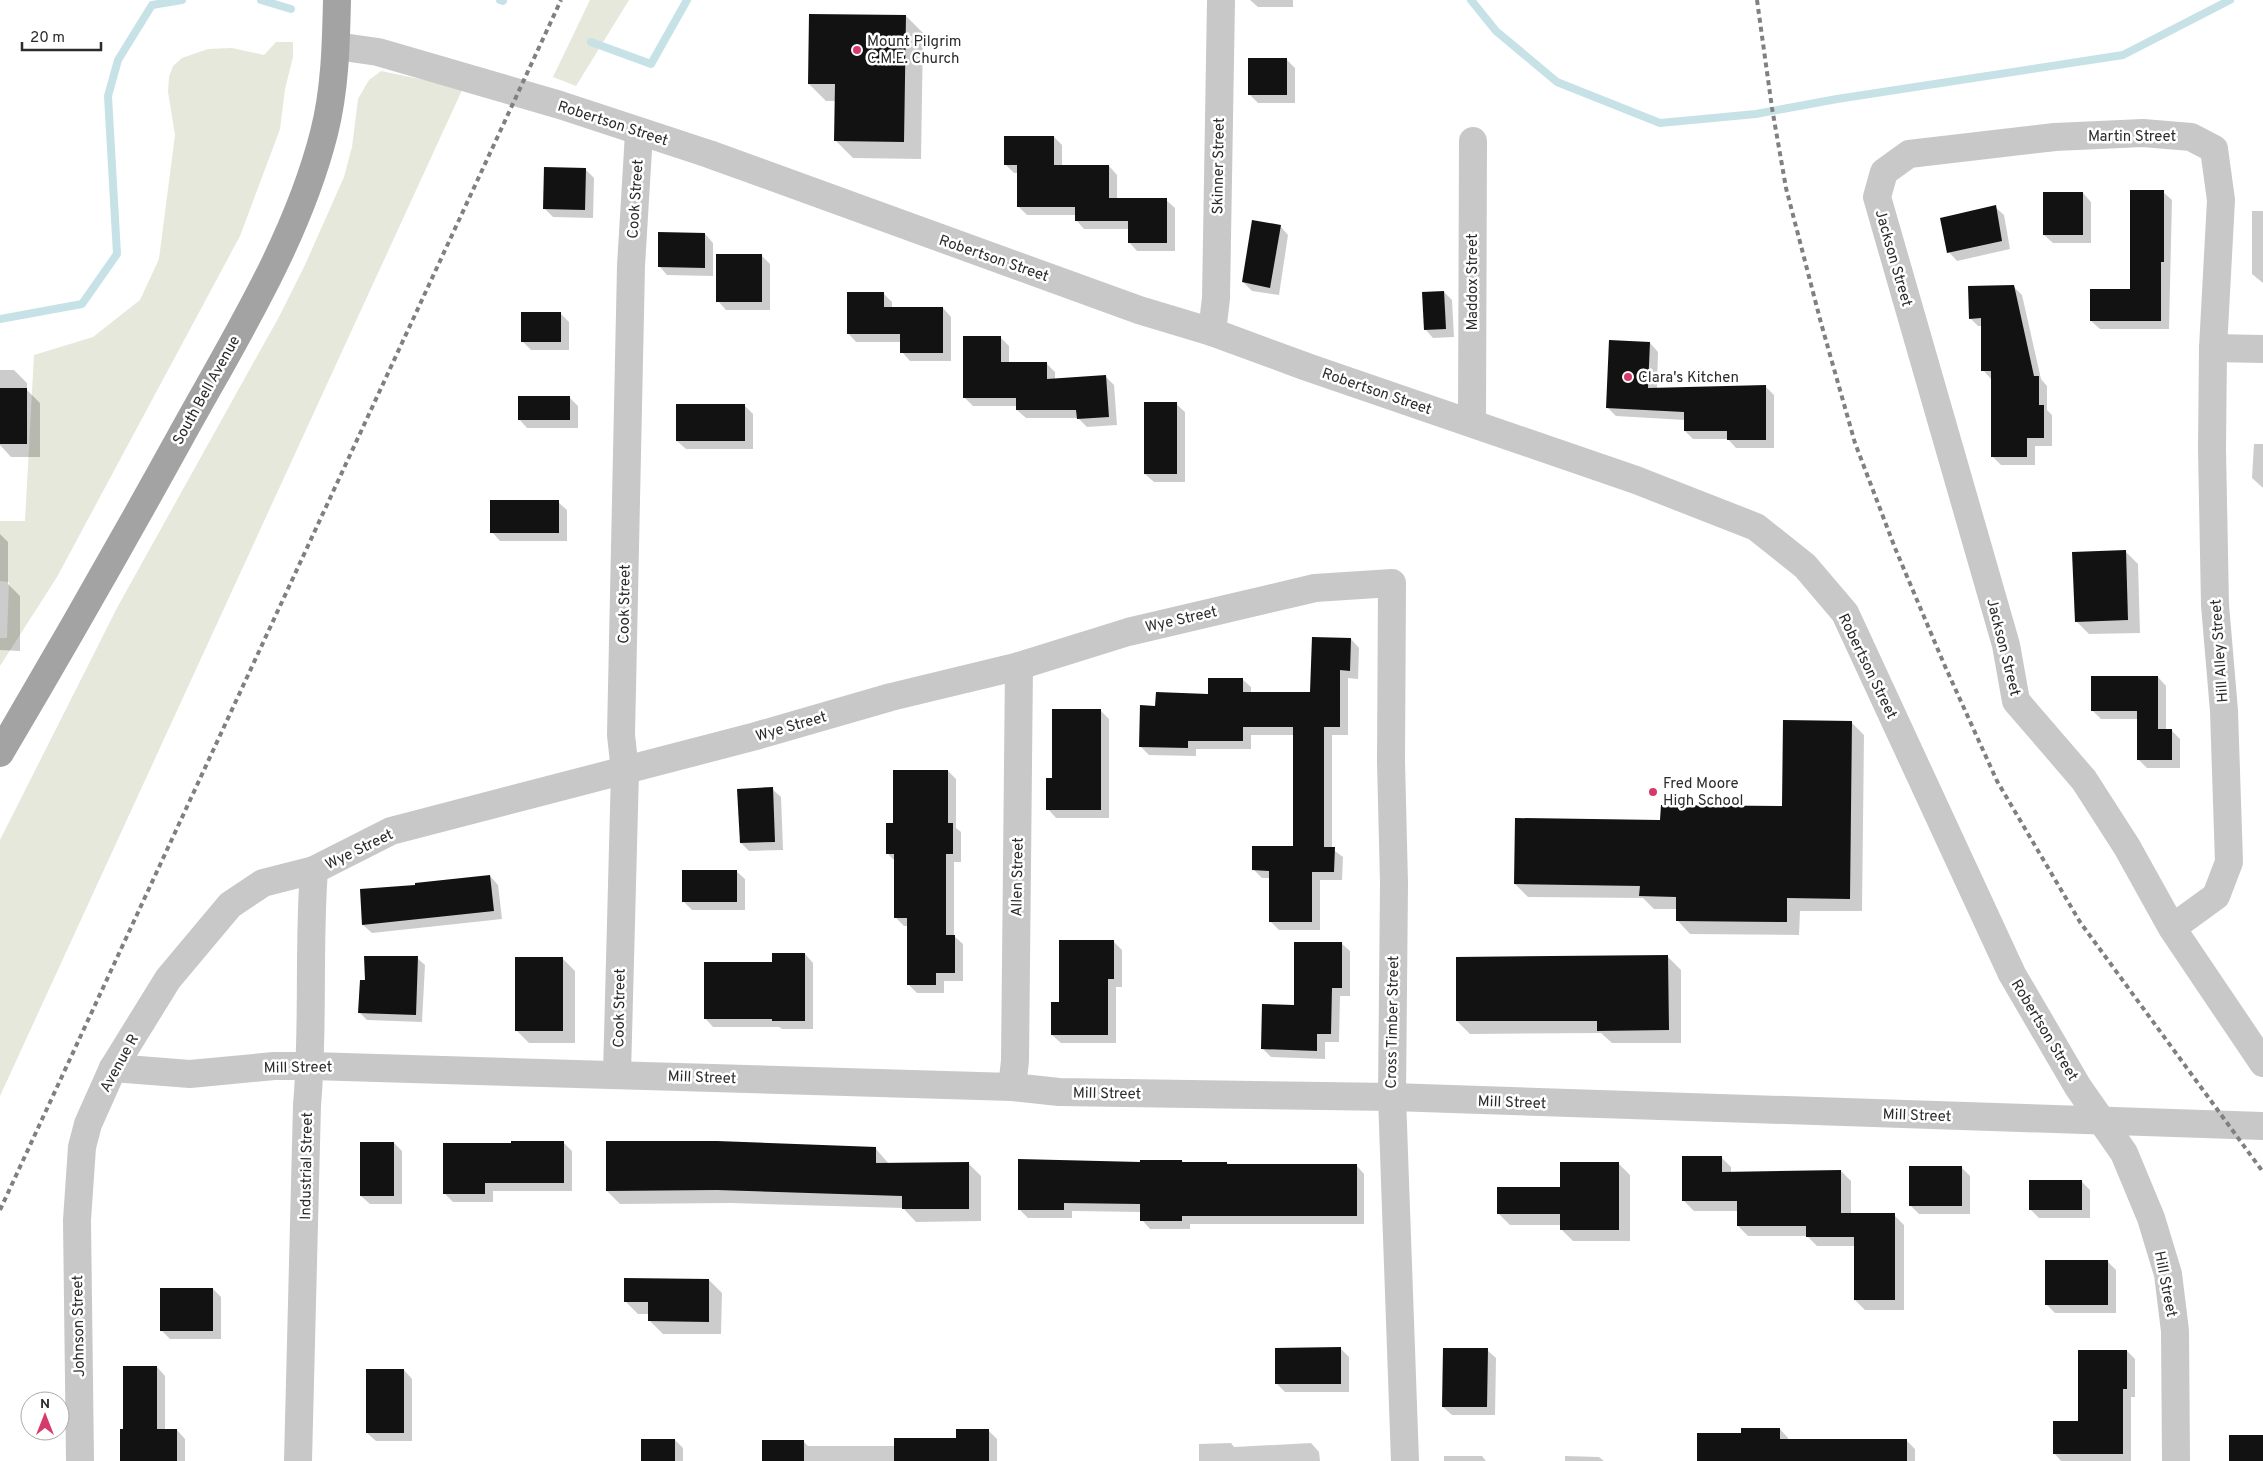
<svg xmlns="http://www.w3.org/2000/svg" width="2263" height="1461" font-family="Overpass,sans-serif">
<rect width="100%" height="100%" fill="#fff"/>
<g fill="#e5e8da">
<polygon points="590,0 629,0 576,86 553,77"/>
<polygon points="276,42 293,42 293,57 285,89 280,129 240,236 57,577 0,666 0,638 7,638 9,582 0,581 0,521 25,521 34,355 93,337 140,300 159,259 175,135 168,92 169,77 173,66 182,58 208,49 232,48 264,55"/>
<polygon points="381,71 463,88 0,1096 0,840 118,606 280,315 305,265 344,177 352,147 358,99 369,80"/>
</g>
<g fill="#0003">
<polygon points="1250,0 1293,0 1293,7 1258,7"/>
<polygon points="906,16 923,33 921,159 853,158 835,140 836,101 826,101 809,84"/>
<polygon points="1287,60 1295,68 1295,103 1258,103 1249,94"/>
<polygon points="1054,137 1062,145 1062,166 1109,166 1117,175 1117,200 1166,200 1175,208 1175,251 1137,251 1129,242 1129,229 1084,229 1076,220 1076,215 1027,215 1018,206 1018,173 1014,173 1006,165"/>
<polygon points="585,169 594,178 593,218 553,217 544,208"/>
<polygon points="2163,192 2172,200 2169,329 2100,329 2091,321 2132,290"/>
<polygon points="2083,193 2091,202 2091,243 2053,243 2044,235"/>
<polygon points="1995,207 2004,215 2010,249 1957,261 1949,252"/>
<polygon points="2252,211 2263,211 2263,283 2252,274"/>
<polygon points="1280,226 1288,235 1279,295 1252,291 1243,282"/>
<polygon points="705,234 713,243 713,276 667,275 659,266"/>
<polygon points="761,255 770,264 770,310 726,310 718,301"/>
<polygon points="2013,286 2022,295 2041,379 2047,386 2047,410 2052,415 2052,446 2035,446 2035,465 2001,465 1992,456 1991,379 1983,370 1983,326 1978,326 1970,318"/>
<polygon points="1444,292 1452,300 1454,337 1433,338 1425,329"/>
<polygon points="883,293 892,302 892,308 943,308 951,317 951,361 910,361 902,352 902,342 856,342 848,333"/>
<polygon points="560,313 569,322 569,350 531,350 523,342"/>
<polygon points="1001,338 1009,346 1009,364 1047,364 1055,372 1055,379 1106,377 1114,385 1117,425 1087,427 1078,418 1026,418 1017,410 1017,406 973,406 964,397"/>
<polygon points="1650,343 1658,352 1657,389 1766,387 1774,395 1774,448 1736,448 1728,439 1693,439 1685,431 1685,420 1616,416 1607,407"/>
<polygon points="0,370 14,370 27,383 27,390 40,403 40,457 11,457 0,445"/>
<polygon points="569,397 578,406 578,428 527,428 519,419"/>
<polygon points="1176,404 1185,412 1185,482 1154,482 1145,474"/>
<polygon points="744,405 753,414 753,449 686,449 677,441"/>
<polygon points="2254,444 2263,444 2263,488 2252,478"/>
<polygon points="558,502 567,510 567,541 500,541 492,532"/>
<polygon points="0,534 8,542 8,584 20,596 20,651 0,650"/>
<polygon points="2125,551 2138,564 2140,633 2089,634 2076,621"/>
<polygon points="1351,639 1359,648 1358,679 1348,678 1348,735 1332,735 1332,849 1343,857 1342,880 1320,880 1320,930 1279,930 1271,922 1271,878 1262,878 1254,870 1294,848 1294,735 1251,735 1251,749 1196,749 1196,756 1149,755 1140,746 1157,707 1209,695 1242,679 1251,687 1251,694 1312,694"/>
<polygon points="2158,677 2166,686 2166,731 2172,731 2180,739 2180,768 2147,768 2138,759 2138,719 2101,719 2092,710"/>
<polygon points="1100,710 1109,719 1109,818 1056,818 1048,809 1053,780"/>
<polygon points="1851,722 1864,735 1862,911 1800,911 1799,935 1690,934 1678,921 1678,909 1654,909 1643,898 1528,897 1515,884 1783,807"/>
<polygon points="948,771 956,779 956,828 961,832 961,862 954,862 954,936 963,944 963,981 944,981 944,993 917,993 908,984 908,926 904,926 896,918 896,862 887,853 894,824"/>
<polygon points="772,789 781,797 783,850 749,851 741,843"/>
<polygon points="736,871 745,879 745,910 692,910 683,901"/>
<polygon points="490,876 498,885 502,919 372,933 363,925 416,886"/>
<polygon points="1113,941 1122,950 1122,987 1116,987 1116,1043 1061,1043 1052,1035 1060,1003"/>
<polygon points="1341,943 1350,951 1350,996 1340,996 1339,1042 1325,1042 1325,1059 1271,1057 1263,1049"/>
<polygon points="805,954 813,963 813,1029 782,1029 779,1027 713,1027 705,1018 773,964"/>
<polygon points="1668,957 1681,970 1681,1043 1612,1043 1601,1033 1470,1034 1457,1021"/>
<polygon points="417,958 425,965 422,1022 367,1020 360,1013 366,981"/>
<polygon points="562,958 575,971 575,1043 529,1043 516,1030"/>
<polygon points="563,1142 572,1151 572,1191 493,1191 493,1202 453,1202 445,1194"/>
<polygon points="394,1143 402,1151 402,1204 370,1204 361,1196"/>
<polygon points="876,1149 889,1164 968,1163 981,1176 981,1221 916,1222 903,1208 731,1203 620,1204 607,1191"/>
<polygon points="1721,1157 1731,1167 1731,1173 1841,1171 1851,1181 1851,1215 1894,1215 1904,1225 1904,1310 1865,1310 1855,1300 1855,1246 1817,1246 1807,1236 1748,1236 1738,1226 1738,1211 1694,1211 1684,1201"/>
<polygon points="1182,1161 1184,1163 1227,1163 1229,1165 1356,1165 1364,1174 1364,1224 1190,1224 1190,1229 1150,1229 1142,1220 1142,1212 1072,1211 1072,1218 1028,1218 1019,1209 1142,1163"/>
<polygon points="1618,1163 1630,1175 1630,1241 1573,1241 1561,1229 1561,1225 1510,1225 1498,1213"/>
<polygon points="1962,1168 1970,1176 1970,1214 1919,1214 1911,1206"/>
<polygon points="2082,1182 2090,1190 2090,1218 2039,1218 2030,1209"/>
<polygon points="2108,1262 2116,1270 2116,1313 2055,1313 2046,1304"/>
<polygon points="709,1280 722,1293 721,1334 663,1334 650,1321 650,1314 638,1314 625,1301"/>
<polygon points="213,1289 221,1297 221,1339 170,1339 162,1331"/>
<polygon points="1340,1348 1349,1357 1349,1392 1285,1392 1277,1384"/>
<polygon points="1487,1350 1496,1358 1495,1415 1452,1415 1443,1407"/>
<polygon points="2127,1351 2135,1359 2135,1397 2131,1397 2131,1461 2061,1461 2054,1453 2079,1422"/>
<polygon points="157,1367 165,1376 165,1430 177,1430 185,1439 185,1461 122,1461"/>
<polygon points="404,1370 412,1379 412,1441 376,1441 367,1433"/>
<polygon points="1780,1429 1788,1438 1788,1440 1906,1440 1915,1449 1915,1461 1698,1461 1742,1434"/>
<polygon points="988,1430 997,1439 997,1461 763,1461 803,1441 808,1446 895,1446 957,1439"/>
<polygon points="675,1440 683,1448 683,1461 642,1461"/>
<polygon points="1231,1443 1234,1447 1311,1443 1319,1452 1320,1461 1199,1461 1199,1444"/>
<polygon points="1444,1456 1482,1456 1486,1461 1444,1461"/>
<polygon points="1565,1456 1599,1457 1604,1461 1565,1461"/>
</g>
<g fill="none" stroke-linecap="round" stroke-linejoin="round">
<g stroke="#c7e2e7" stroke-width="8">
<polyline points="261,0 291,9"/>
<polyline points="500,0 503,1"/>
<polyline points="1471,0 1496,31 1557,82 1660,123 1756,114 1837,99 2123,55 2230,0"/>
<polyline points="591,42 651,64 687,0"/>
<polyline points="0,319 82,304 117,254 108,96 118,60 152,5 182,0"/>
</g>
</g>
<g fill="#121212">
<polygon points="809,14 906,15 904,142 834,141 835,84 808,84"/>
<rect x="1248" y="58" width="39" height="37"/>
<polygon points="1004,136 1054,136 1054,165 1109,165 1109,198 1167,198 1167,243 1128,243 1128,221 1075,221 1075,207 1017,207 1017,165 1004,165"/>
<polygon points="544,167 586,168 585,210 543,209"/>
<polygon points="2130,190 2164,190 2164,262 2161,262 2161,321 2090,321 2090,289 2130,289"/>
<rect x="2043" y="192" width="40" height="43"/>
<polygon points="1996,205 2002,241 1947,253 1940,218"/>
<polygon points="1252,220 1281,225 1270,288 1242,282"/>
<polygon points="658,232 705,233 705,268 658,267"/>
<rect x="716" y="254" width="46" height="48"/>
<polygon points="2014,285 2034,376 2039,376 2039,405 2044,405 2044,438 2027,438 2027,457 1991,457 1991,371 1981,371 1981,318 1969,319 1968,286"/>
<polygon points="1444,291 1446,329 1424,330 1422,292"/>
<polygon points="847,292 884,292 884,307 943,307 943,353 900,353 900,334 847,334"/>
<rect x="521" y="312" width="40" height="30"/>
<polygon points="963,336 1001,336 1001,362 1047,362 1047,379 1106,375 1109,417 1077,419 1076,410 1016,410 1016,398 963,398"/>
<polygon points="1609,340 1650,342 1648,388 1766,385 1766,440 1727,440 1727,431 1684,431 1684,412 1606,408"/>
<rect x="0" y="388" width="27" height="56"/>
<rect x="518" y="396" width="52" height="24"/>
<rect x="1144" y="402" width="33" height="72"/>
<rect x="676" y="404" width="69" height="37"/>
<rect x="490" y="500" width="69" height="33"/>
<polygon points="2126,550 2128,620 2075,622 2072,552"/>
<polygon points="1312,637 1351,638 1350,671 1340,670 1340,727 1324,727 1324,847 1335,847 1334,872 1312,872 1312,922 1269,922 1269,871 1252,870 1252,846 1293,846 1293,727 1243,727 1243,741 1188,741 1188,748 1139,747 1140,705 1155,706 1156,692 1208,694 1208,678 1243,678 1243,692 1310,692"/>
<polygon points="2091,676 2158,676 2158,729 2172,729 2172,760 2137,760 2137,711 2091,711"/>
<polygon points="1052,709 1101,709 1101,810 1046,810 1046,778 1052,778"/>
<polygon points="1783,720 1852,721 1850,899 1787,898 1787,922 1676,921 1676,897 1639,896 1640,886 1514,884 1515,818 1660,820 1661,805 1782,806"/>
<polygon points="893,770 948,770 948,823 953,823 953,854 946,854 946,935 955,935 955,973 936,973 936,985 907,985 907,918 894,918 894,854 886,854 886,823 893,823"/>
<polygon points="773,787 775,842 740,843 737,789"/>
<rect x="682" y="870" width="55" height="32"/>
<polygon points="490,875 494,911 362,925 360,889 415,885 415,883"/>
<polygon points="1059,940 1114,940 1114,979 1108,979 1108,1035 1051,1035 1051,1002 1059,1002"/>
<polygon points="1294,942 1342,942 1342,988 1332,988 1331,1034 1317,1034 1317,1051 1261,1049 1262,1004 1294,1005"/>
<polygon points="772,953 805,953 805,1021 772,1021 772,1019 704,1019 704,962 772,962"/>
<polygon points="1668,955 1669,1030 1597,1031 1597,1021 1456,1021 1456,957"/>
<polygon points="364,956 418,956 416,1015 358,1013 360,980 365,980"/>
<rect x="515" y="957" width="48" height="74"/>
<polygon points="511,1141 564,1141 564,1183 485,1183 485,1194 443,1194 443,1143 511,1143"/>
<polygon points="606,1141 717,1141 876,1147 876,1163 969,1162 969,1209 902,1209 902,1196 717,1190 606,1191"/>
<rect x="360" y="1142" width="34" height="54"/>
<polygon points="1682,1156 1722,1156 1722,1172 1841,1170 1841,1213 1895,1213 1895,1300 1854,1300 1854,1237 1806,1237 1806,1226 1737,1226 1737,1201 1682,1201"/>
<polygon points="1018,1159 1140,1162 1140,1160 1182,1160 1182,1162 1227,1162 1227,1164 1357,1164 1357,1216 1182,1216 1182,1221 1140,1221 1140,1204 1064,1203 1064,1210 1018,1210"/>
<polygon points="1560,1162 1619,1162 1619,1230 1560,1230 1560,1214 1497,1214 1497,1187 1560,1187"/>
<rect x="1909" y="1166" width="53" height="40"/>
<rect x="2029" y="1180" width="53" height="30"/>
<rect x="2045" y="1260" width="63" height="45"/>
<polygon points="624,1278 709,1279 709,1322 648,1321 648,1302 624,1302"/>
<rect x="160" y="1288" width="53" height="43"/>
<polygon points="1341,1347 1341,1384 1275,1384 1275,1348"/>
<polygon points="1443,1348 1488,1348 1487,1407 1442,1407"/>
<polygon points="2078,1350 2127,1350 2127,1389 2123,1389 2123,1454 2053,1454 2053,1421 2078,1421"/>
<polygon points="123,1366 157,1366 157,1429 177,1429 177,1461 120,1461 120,1429 123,1429"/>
<rect x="366" y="1369" width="38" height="64"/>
<polygon points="1741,1428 1780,1428 1780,1439 1907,1439 1907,1461 1697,1461 1697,1433 1741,1433"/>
<polygon points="956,1429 989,1429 989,1461 894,1461 894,1438 956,1438"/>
<rect x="2229" y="1435" width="34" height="26"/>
<rect x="641" y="1439" width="34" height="22"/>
<rect x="762" y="1440" width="42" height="21"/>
</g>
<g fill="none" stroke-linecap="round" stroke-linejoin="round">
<g stroke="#c8c8c8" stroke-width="28">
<polyline points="336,46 378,52 560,105 709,154 1139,310 1212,332 1307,367 1636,480 1756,527 1805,566 1845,613 2012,974 2078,1087 2124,1153 2151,1218 2168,1274 2175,1331 2176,1461"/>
<polyline points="1212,332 1216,298 1221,0"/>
<polyline points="2213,348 2263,349"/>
<polyline points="1472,423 1473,141"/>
<polyline points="2172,928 2216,896 2229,862 2224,711 2215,605 2212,449 2213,348 2221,200 2214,149 2191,137 2143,133 2055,137 1909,154 1884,172 1877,197 2006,645 2016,701 2084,780 2127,847 2172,928 2263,1063"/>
<polyline points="113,1068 190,1074 274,1066 311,1066 1012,1087 1059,1092 1392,1097 2263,1126"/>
<polyline points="617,1074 625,771 621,735 631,266 639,133"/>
<polyline points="1012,1087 1015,1061 1019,666"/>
<polyline points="80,1461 77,1220 82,1147 88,1124 113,1068 168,979 230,905 263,883 314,870 391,831 756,736 891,697 1019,666 1128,632 1315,588 1392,583 1391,761 1394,883 1392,1097 1405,1461"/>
<path d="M 298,1461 L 307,1105 C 314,1027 308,949 314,870"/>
</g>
<path stroke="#a3a3a3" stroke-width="28" d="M 0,753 C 62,648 122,543 181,436 C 234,340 297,240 324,133 C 335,90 336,45 337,0"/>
<g stroke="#808080" stroke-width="4" stroke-dasharray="5 4" stroke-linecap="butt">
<polyline points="1757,0 1772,108 1786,188 1821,323 1855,443 1895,548 1944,664 1997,781 2080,922 2263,1172"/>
<polyline points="0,1210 561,0"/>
</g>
</g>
<g fill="#d63a6b" stroke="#fff" stroke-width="2">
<circle cx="857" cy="50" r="5"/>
<circle cx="1628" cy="377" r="5"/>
<circle cx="1653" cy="792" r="5"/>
</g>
<g text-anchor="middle" stroke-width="5" stroke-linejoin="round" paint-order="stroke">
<g font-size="15" fill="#2b2b2b" stroke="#fff" text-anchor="start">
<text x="867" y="46">Mount Pilgrim<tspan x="867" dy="17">C.M.E. Church</tspan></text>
<text x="1638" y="382">Clara's Kitchen</text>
<text x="1663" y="788">Fred Moore<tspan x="1663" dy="17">High School</tspan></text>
</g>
<g font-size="15" fill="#2b2b2b" stroke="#fff">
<text transform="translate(613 123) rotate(18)" y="5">Robertson Street</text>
<text x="2132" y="141">Martin Street</text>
<text transform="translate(1218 166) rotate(-89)" y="5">Skinner Street</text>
<text transform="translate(635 199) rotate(-86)" y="5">Cook Street</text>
<text transform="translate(994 258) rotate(19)" y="5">Robertson Street</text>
<text transform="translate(1894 258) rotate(74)" y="5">Jackson Street</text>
<text transform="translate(1472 282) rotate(-90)" y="5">Maddox Street</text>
<text transform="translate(206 390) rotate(-61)" y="5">South Bell Avenue</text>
<text transform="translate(1377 391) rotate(19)" y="5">Robertson Street</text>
<text transform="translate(624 604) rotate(-89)" y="5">Cook Street</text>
<text transform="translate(1181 619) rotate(-13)" y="5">Wye Street</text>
<text transform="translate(2004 647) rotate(76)" y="5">Jackson Street</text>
<text transform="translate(2219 651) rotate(-94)" y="5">Hill Alley Street</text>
<text transform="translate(1868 666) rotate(64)" y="5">Robertson Street</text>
<text transform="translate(791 726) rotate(-16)" y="5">Wye Street</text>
<text transform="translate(359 849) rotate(-26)" y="5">Wye Street</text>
<text transform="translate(1017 877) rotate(-89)" y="5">Allen Street</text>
<text transform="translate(619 1008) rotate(-89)" y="5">Cook Street</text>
<text transform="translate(1392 1022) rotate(-89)" y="5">Cross Timber Street</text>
<text transform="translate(2045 1030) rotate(59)" y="5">Robertson Street</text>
<text transform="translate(119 1063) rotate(-61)" y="5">Avenue R</text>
<text transform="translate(298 1067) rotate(-1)" y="5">Mill Street</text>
<text transform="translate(702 1077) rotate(2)" y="5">Mill Street</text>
<text transform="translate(1107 1093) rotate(1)" y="5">Mill Street</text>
<text transform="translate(1512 1102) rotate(2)" y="5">Mill Street</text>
<text transform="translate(1917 1115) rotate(2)" y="5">Mill Street</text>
<text transform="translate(306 1166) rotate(-89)" y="5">Industrial Street</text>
<text transform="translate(2166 1284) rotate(79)" y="5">Hill Street</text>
<text transform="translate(78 1326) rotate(-91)" y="5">Johnson Street</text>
</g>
</g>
<g transform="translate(45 1416)"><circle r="24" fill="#ffffff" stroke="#aaaaaa"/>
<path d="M0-4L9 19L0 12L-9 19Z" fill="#d63a6b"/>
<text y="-8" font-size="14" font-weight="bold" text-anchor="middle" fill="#2b2b2b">N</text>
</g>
<path d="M22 42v8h79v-8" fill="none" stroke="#2b2b2b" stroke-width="2.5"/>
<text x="30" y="42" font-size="15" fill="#2b2b2b" stroke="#ffffff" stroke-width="4" paint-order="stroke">20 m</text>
</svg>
